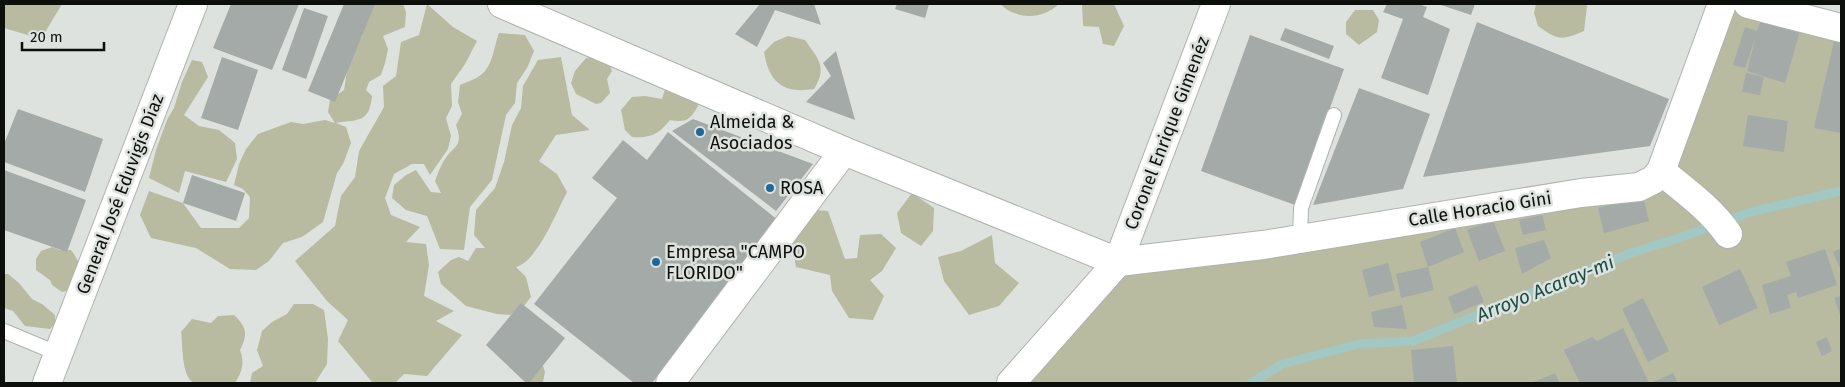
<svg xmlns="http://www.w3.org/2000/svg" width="1845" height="387" font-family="'Fira Sans',sans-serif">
<rect width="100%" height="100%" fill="#dde2de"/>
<g fill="#b8bb9f">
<polygon points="4,4 62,4 41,39 4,28"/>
<path d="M 370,4 L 403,4 L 406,12 L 405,27 L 383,36 L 388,49 L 385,63 L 381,75 L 369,82 L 366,90 L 372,96 C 369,123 360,119 336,123 L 346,127 L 351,143 L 343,164 L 337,173 L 323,222 L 302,237 L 283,243 L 269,261 L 256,270 L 230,269 L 196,248 L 151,238 L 140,215 L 149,191 L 183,203 L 201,228 L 239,228 L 249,218 L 250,197 L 243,189 L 234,185 L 239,164 L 246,149 L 258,134 L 291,122 L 303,124 L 325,120 L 335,123 L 328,112 L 330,100 L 344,90 L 350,52 L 362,37 L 367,6 Z"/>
<polygon points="427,4 453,27 477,41 465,64 451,84 452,106 446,118 451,136 448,149 430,175 424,164 412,164 394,174 385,198 391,215 420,227 406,242 426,244 429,265 424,296 454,311 436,321 462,335 427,376 404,374 395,383 372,382 338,341 348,320 327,301 295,261 335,226 341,196 355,177 359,151 384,107 383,86 396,76 401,42 419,35"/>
<path d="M 1000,4 L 1059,4 C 1042,20 1017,20 1000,4 Z"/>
<polygon points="1082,4 1114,4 1124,26 1114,46 1103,44 1099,27 1083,26"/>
<path d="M 1536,4 L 1586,4 L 1587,6 L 1584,31 C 1560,41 1558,40 1538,26 L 1534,13 Z"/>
<polygon points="1722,4 1841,25 1841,383 1007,383 1113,259 1650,183"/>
<polygon points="1355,10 1373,10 1379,20 1377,32 1359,45 1346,34 1346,22"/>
<path d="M 499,33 L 525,35 L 534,51 L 527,68 L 517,83 L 515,103 L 506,115 L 492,180 L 470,207 L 464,250 L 440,249 L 427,216 L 406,210 L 392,198 L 394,185 L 406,175 L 416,170 L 431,192 L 441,193 L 435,181 C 438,174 440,166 445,159 C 454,145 464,147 456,125 L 462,114 L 458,102 L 460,85 C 467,82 476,79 482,74 C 493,65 494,46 499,33 Z"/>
<path d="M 788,36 L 805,40 C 818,59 828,67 814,89 C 784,94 769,83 764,52 L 774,42 Z"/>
<polygon points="598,56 609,63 612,71 607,79 610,93 601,103 596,104 576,94 571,83 575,71 586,58"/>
<path d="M 561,57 L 572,115 L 590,130 L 556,135 L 539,161 L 557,174 L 567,192 C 557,211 537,262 516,267 L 526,277 L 531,297 L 523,307 L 510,315 L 497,314 L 466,306 L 441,284 L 438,272 L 451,260 L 459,257 L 468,261 L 476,248 L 485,248 L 474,235 L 476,210 L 495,188 L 504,162 L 512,125 L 521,108 L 523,86 L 538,60 Z"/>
<polygon points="192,60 202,62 208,77 184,115 199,126 219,130 235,143 237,159 226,182 185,171 179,193 149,178 156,150 167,120 174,108 182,82"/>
<path d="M 667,83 L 694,86 L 698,106 C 690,120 686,123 670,120 C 658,135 651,138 632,137 L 625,130 L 621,110 L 632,97 L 645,96 L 662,99 Z"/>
<polygon points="912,193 934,208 933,231 921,246 901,233 897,213"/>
<polygon points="814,210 828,211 845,259 857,258 860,235 881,234 896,248 882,271 870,280 884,296 873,320 849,318 832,291 830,275 796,267 791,239"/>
<polygon points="992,235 995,263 1019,283 999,306 969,315 944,281 938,257 961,251"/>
<path d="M 52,247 L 60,250 L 71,250 C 82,265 84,273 74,289 L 62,292 L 52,285 L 50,280 L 36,270 L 36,259 L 41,251 Z"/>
<polygon points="4,274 8,274 19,283 32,299 42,304 55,315 55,323 50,329 25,326 13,311 4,308"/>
<polygon points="294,304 313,304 324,310 328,339 327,364 315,383 250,383 252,373 263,366 257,350 262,331 272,322 287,314"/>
<path d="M 234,315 C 247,327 248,335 240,350 C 245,363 242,372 235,383 C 226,383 203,386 195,383 C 181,379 183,344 181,332 L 192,319 L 211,323 L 218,316 Z"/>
<polygon points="542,363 545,372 543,382 530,383 524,380"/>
</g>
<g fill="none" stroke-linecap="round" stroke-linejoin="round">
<polyline stroke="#a2c8c4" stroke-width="9" points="1251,383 1282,364 1359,344 1413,341 1631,253 1676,239 1751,212 1841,191"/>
</g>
<g fill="#a4aaa8">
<polygon points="231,4 299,4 272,70 213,48"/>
<polygon points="344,4 375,4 335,102 308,91"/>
<polygon points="760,4 814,4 821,25 775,10 757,47 735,34"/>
<polygon points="897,4 929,4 925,18 895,9"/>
<polygon points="1387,4 1418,4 1427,7 1423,17 1450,29 1428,95 1381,78 1403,19 1383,12"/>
<polygon points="1438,4 1475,4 1471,15"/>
<polygon points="304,8 328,16 306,79 282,70"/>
<polygon points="1761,20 1800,31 1785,83 1747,71 1756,36 1745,68 1733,65 1745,27 1757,31"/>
<polygon points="1477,22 1669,99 1650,146 1423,177"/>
<polygon points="1285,28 1334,46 1329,59 1280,40"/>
<polygon points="1250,35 1344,69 1295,205 1201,171"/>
<polygon points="1834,41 1841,42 1841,133 1814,128"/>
<polygon points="836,51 855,120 806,102 831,76 823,63"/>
<polygon points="222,57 258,70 238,130 201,118"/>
<polygon points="1746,73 1764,77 1760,95 1742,92"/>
<polygon points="1359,88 1430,114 1403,189 1313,205"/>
<polygon points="18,109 103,139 85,192 4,162 4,144"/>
<polygon points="1748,115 1788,121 1784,152 1743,146"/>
<polygon points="693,119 813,164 776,211 672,131"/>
<polygon points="668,132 779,221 652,383 634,383 534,304 617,198 592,178 623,140 647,160"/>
<polygon points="4,170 86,200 67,252 4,230"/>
<polygon points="192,175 245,193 236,221 183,203"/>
<polygon points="1643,196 1649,221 1604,233 1598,208"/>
<polygon points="1542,215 1546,230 1523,235 1519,220"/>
<polygon points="1493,220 1505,251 1479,261 1467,230"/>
<polygon points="1455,228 1464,252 1428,267 1434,290 1401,298 1396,274 1428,267 1420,242"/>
<polygon points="1544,240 1551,258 1522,274 1515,248"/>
<polygon points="1841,248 1841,271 1833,252"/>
<polygon points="1825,249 1837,285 1798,298 1796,292 1787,295 1791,308 1770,314 1762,285 1791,276 1786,262"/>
<polygon points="1388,263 1395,290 1369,297 1362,270"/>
<polygon points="1740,269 1758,308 1719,325 1702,287"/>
<polygon points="1477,285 1484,302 1454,314 1448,297"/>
<polygon points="1841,296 1841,317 1834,298"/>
<polygon points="1643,298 1669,351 1648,362 1622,309"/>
<polygon points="521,303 565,338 529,383 526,383 486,345"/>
<polygon points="1402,305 1407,329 1374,327 1371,312"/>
<polygon points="1623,328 1649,383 1580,383 1564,350 1592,337 1597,341"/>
<polygon points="1827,337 1832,351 1822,356 1816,342"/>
<polygon points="1453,346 1457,383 1414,383 1411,350"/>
<polygon points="1555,373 1560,383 1531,383 1548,376"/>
<polygon points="1673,373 1678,383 1651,383"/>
</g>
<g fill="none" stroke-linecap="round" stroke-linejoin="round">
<defs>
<g id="service">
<polyline points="1300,239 1301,208 1334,115"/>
<polyline points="4,331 59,354"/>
</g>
<g id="minor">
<polyline points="502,4 844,151 1118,262 1263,245 1581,193 1639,187 1653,180 1661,171 1722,4"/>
<polyline points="1748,4 1841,28"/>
<path d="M 1661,171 C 1684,190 1711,209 1728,234"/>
<polyline points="47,383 193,4"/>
<polyline points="670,383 844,151"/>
<polyline points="1011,383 1118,262 1216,4"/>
</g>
</defs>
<use href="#service" stroke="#afb4b0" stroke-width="16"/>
<use href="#minor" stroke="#afb4b0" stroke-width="30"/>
<use href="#service" stroke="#fff" stroke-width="14"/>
<use href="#minor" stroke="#fff" stroke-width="28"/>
</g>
<g fill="#1e689b" stroke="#dde2de" stroke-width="2">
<circle cx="700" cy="132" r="5"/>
<circle cx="770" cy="188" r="5"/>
<circle cx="656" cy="262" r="5"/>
</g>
<g text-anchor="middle" stroke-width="5" stroke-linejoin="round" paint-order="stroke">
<g font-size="18" fill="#0d0f0d" stroke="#dde2de" text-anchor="start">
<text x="710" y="128">Almeida &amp;<tspan x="710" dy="21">Asociados</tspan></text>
<text x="780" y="194">ROSA</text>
<text x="666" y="258">Empresa "CAMPO<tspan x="666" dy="21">FLORIDO"</tspan></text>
</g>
<g font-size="18" fill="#0d0f0d" stroke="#dde2de">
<text transform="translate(1167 133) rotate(-69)" y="6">Coronel Enrique Gimenéz</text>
<text transform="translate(120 194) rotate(-69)" y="6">General José Eduvigis Díaz</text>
<text transform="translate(1480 209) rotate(-9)" y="6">Calle Horacio Gini</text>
</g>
<g font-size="19" font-style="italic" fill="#174e49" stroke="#dde2de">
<text transform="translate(1545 288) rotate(-22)" y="7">Arroyo Acaray-mi</text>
</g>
</g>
<rect width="1845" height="387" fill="none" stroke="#0d0f0d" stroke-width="10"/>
<path d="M22 42v8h82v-8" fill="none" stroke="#0d0f0d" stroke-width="2.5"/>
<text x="30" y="42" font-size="15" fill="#0d0f0d" stroke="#dde2de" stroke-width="4" paint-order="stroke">20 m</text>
</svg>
